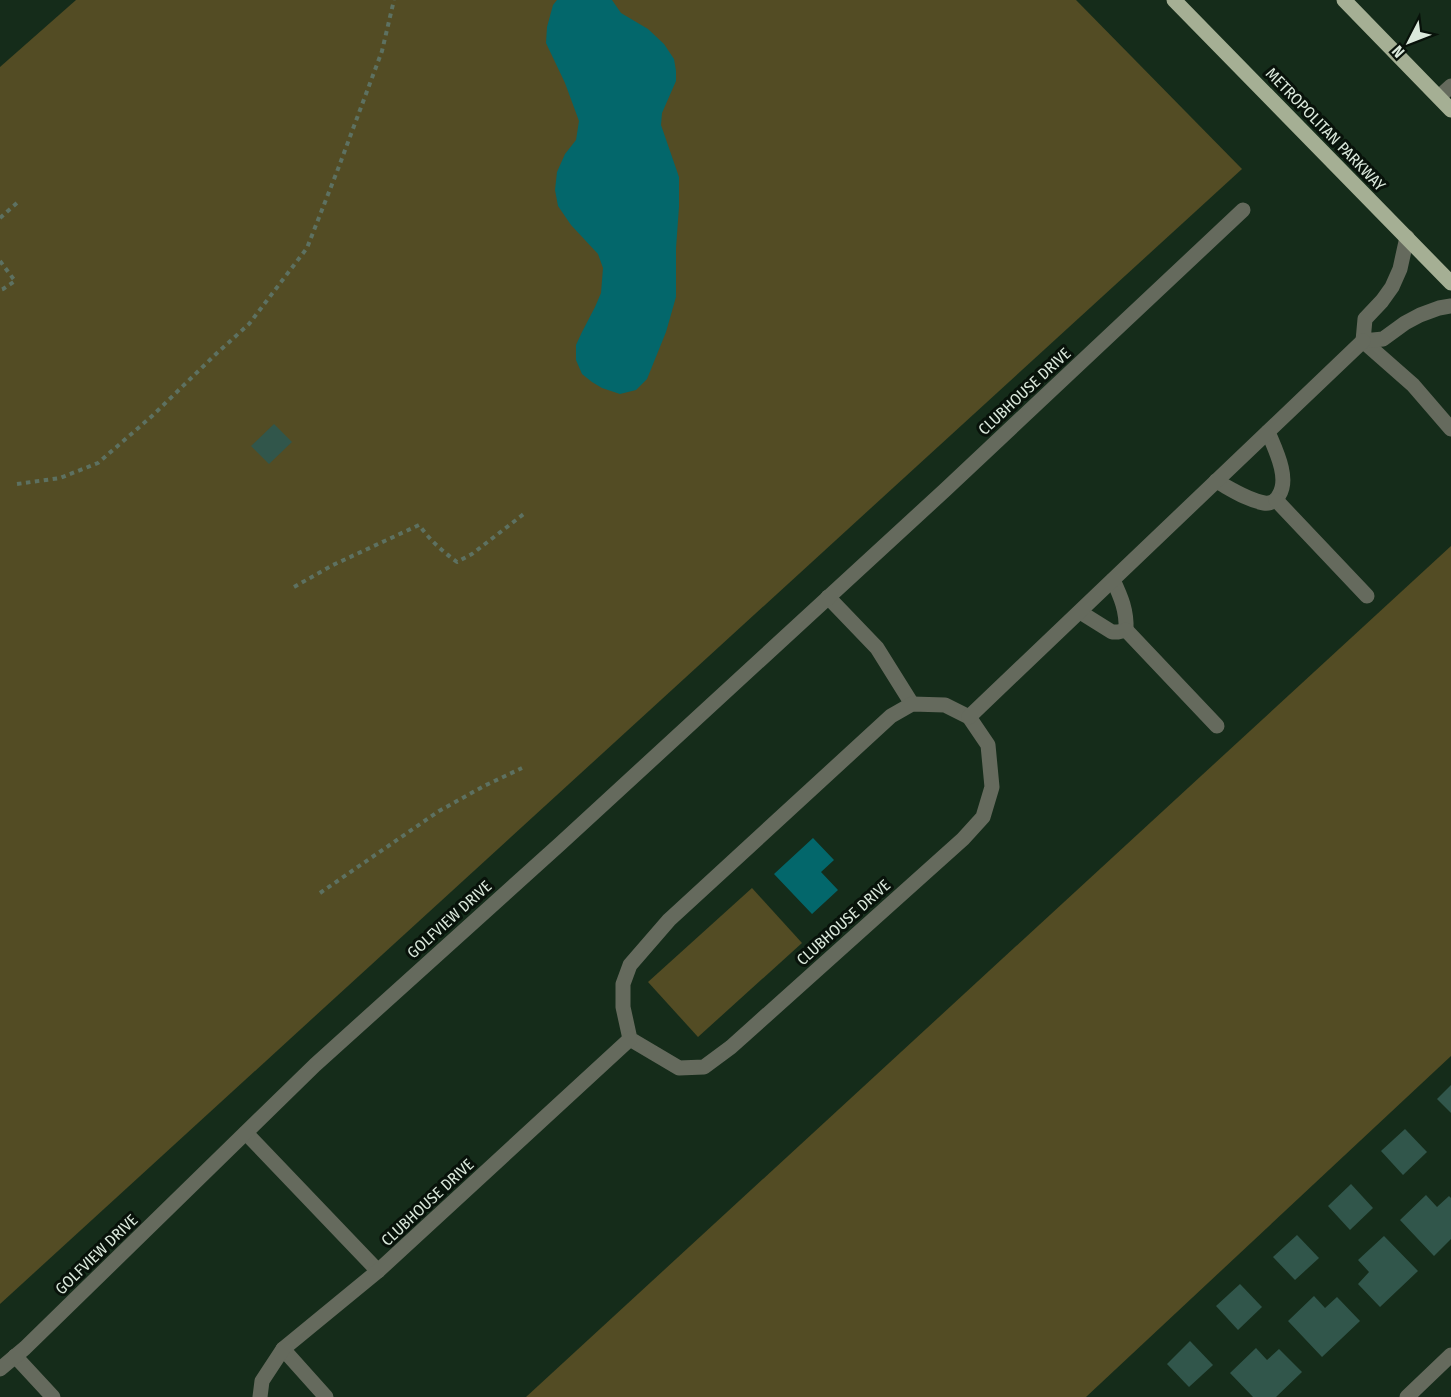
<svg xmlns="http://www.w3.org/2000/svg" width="1451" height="1397" font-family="'Fira Sans Condensed',sans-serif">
<rect width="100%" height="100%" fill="#152c1a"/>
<g fill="#534c24">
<polygon points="76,0 1076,0 1242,169 0,1304 0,67"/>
<polygon points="1451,546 1451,1056 1086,1397 526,1397"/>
<polygon points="752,888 802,943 698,1037 648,982"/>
</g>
<g fill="#03676b">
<polygon points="557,0 612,0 621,13 648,29 664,44 674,59 676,71 676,81 662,113 661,125 679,177 679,207 676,248 676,297 666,332 647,379 636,390 620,394 602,388 592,382 582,374 576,360 576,345 582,332 595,307 601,293 603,268 598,254 571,225 558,206 555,190 557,172 565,154 576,140 579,121 565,83 546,43 547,27 553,5"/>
<polygon points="813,838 834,860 821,872 838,890 812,914 774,874"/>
</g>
<g fill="#31564b">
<polygon points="274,424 292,442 269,464 251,446"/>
<polygon points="1451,1085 1451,1113 1437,1099"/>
<polygon points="1405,1129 1427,1152 1403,1175 1381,1151"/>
<polygon points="1351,1184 1373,1208 1350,1230 1328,1206"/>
<polygon points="1426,1195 1437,1207 1449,1196 1451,1198 1451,1239 1434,1256 1400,1220"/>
<polygon points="1297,1235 1319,1258 1295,1280 1273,1257"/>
<polygon points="1384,1236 1418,1271 1380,1307 1358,1284 1369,1272 1358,1260"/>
<polygon points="1240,1284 1262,1307 1238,1330 1216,1306"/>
<polygon points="1314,1296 1325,1308 1337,1297 1360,1321 1322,1357 1288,1321"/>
<polygon points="1190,1341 1213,1365 1189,1387 1167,1364"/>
<polygon points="1256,1348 1267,1360 1279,1349 1302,1372 1276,1397 1253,1397 1230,1373"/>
</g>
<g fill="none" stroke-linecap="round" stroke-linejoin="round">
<g stroke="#5d7161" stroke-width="4" stroke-dasharray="4.5 4.5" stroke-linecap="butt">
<polyline points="0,218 17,203"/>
<polyline points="0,261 15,281 3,289 0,290"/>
<polyline points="17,484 60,478 98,463 152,416 216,354 249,324 307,248 338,169 382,51 394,0"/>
<path d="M 294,587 L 333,565 L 419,525 C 430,540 442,551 457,562 L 472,554 L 525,513"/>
<polyline points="320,893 439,811 484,786 522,768"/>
</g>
<g stroke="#656a5d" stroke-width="15">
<polyline points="1363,341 1413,385 1451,429"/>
<path d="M 1216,481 C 1231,489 1247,500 1264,503 C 1270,504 1276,501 1279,495 C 1290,478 1275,449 1268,432"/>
<polyline points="1276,500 1367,596"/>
<path d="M 1080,612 L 1112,632 L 1118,632 L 1126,630 C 1127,611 1121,597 1113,580"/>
<polyline points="1126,630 1217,726"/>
<polyline points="246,1133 378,1271"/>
<polyline points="283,1349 326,1397"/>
<polyline points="15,1356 53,1397"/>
</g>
<g stroke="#656a5d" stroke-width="15">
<polyline points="1439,97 1451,86"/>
<polyline points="1407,237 1400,269 1392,287 1382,301 1365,319 1363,341 1383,339 1405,323 1420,315 1439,308 1451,306"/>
<polyline points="828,597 877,648 912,704"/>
<polygon points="912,704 945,705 969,717 988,745 992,787 983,817 963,839 731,1047 704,1067 679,1068 630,1039 623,1007 623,984 630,965 669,920 891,716"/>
<polyline points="969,717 1363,341"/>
<polyline points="0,1369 25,1348 315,1065 560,844 945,490 1243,210"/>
<polyline points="260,1397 262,1381 283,1349 378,1271 630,1039"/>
<polyline points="1407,1397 1451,1355"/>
</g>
<g stroke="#a5af94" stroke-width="15">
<polyline points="1174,0 1451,283"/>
<polyline points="1344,0 1451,110"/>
</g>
</g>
<g text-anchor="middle" stroke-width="6" stroke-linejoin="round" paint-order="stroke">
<g font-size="16" fill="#dbe9dc" stroke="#08120a">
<text transform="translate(1326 129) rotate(46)" y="6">METROPOLITAN PARKWAY</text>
<text transform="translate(1024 391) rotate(-43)" y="6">CLUBHOUSE DRIVE</text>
<text transform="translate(449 919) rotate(-42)" y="6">GOLFVIEW DRIVE</text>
<text transform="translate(843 922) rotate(-42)" y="6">CLUBHOUSE DRIVE</text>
<text transform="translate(427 1202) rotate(-43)" y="6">CLUBHOUSE DRIVE</text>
<text transform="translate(96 1254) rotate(-44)" y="6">GOLFVIEW DRIVE</text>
</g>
</g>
<g transform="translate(1409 42) rotate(228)" stroke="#08120a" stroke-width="4.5" paint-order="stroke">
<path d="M0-4.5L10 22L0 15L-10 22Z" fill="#dbe9dc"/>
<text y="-9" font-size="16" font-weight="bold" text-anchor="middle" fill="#dbe9dc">N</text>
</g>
</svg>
